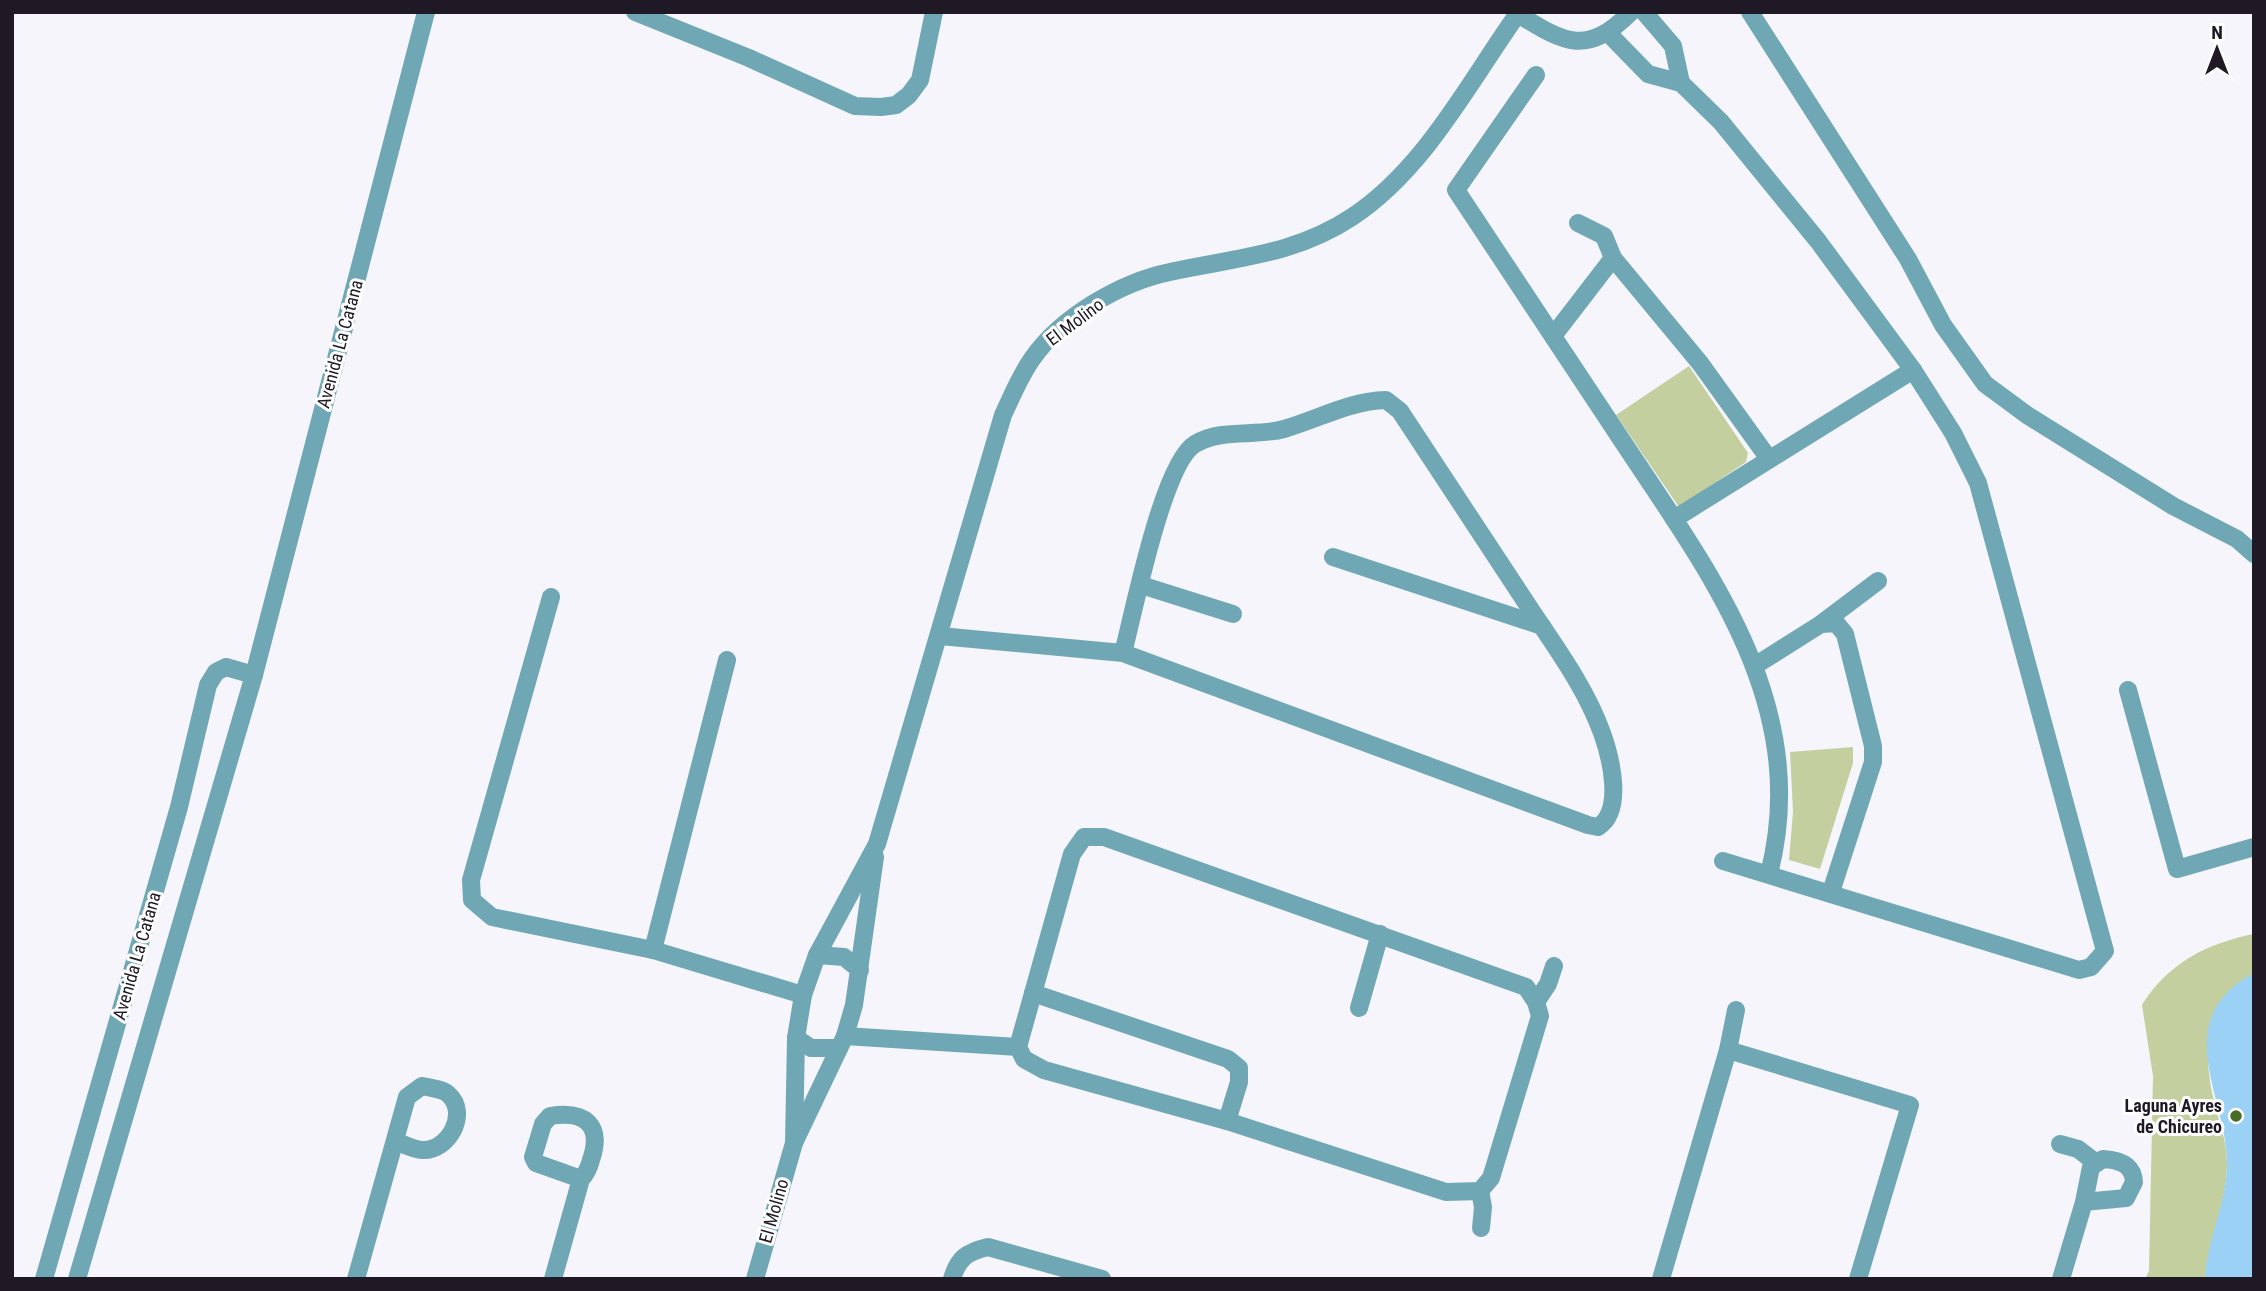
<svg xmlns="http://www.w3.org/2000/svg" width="2266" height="1291" font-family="'Roboto Condensed',sans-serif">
<rect width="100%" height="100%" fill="#f7f5fc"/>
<g fill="#c3cf9e">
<polygon points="1689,366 1748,453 1746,462 1679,507 1616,415"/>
<polygon points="1853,747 1853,763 1820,869 1789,860 1793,812 1790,752"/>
<path d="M 2254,934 L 2254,973 C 2203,1001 2202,1055 2215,1105 C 2220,1125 2227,1142 2227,1163 C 2227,1203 2209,1239 2205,1279 L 2145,1279 L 2149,1271 L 2153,1076 L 2142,1005 C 2167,964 2207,943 2254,934 Z"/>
</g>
<path fill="#9cd1f6" d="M 2254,973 L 2254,1279 L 2205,1279 C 2207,1239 2227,1203 2227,1163 C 2227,1097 2167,1020 2254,973 Z"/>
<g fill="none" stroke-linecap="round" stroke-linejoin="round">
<g stroke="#70a7b5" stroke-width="18">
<polyline points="635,12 749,58 855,106 881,107 896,105 909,95 920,80 934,12"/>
<polyline points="1644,12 1673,46 1681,83"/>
<polyline points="1750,12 1908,259 1943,325 1985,384 2027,415 2173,506 2237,539 2254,554"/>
<path d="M 1518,14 C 1566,44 1587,56 1631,12"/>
<polyline points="1609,34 1648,74 1681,83 1721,122 1818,241 1913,370 1953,433 1978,483 2105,951 2091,967 2079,970 1723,861"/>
<path d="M 1536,75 L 1456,190 C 1510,271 1563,352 1617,433 C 1705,567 1813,702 1769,874"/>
<polyline points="1578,223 1604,236 1613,258"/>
<polyline points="1553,336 1613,258 1700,363 1769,459"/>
<polyline points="1674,519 1913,370"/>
<polyline points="1333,557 1542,626"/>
<polyline points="1141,585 1233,614"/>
<polyline points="551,597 471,880 472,900 492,917 653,950 803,995"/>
<polyline points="1821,624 1878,581"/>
<path d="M 940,636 L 1123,653 L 1588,825 L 1598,827 C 1624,811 1611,758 1602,733 C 1585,686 1554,645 1527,604 C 1484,539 1442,475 1400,411 L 1386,400 C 1349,401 1319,419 1284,429 C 1255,437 1222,428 1195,444 C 1163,463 1134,611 1123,653"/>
<polyline points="1756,665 1821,624 1836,623 1845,634 1873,746 1873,762 1831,892"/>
<polyline points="2128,690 2177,869 2254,847"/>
<polygon points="1084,837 1104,837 1526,987 1536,1002 1540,1016 1491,1178 1480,1191 1446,1192 1227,1121 1044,1070 1024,1059 1018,1047 1072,854"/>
<polyline points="653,950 727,660"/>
<polyline points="817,955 844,957 860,970"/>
<polyline points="1033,993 1228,1059 1239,1068 1239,1082 1227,1121"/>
<polyline points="1536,1002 1548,984 1554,966"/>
<polyline points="1359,1008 1380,934"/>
<polyline points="845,1036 1018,1047"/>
<polyline points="796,1038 811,1048 839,1048"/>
<polyline points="1728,1050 1910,1105 1858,1279"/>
<path d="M 794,1143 L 796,1038 L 803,995 L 817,955 L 877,844 L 1003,415 C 1012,396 1020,376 1032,359 C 1061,317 1121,282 1170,272 C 1234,258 1295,255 1352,217 C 1425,169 1469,82 1519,12"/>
<polyline points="2060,1144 2078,1149 2095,1162"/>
<polyline points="1480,1191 1483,1207 1481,1228"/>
<polyline points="44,1279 179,807 208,685 216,672 226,667 254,675"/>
<polyline points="77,1279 254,675 426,12"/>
<path d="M 356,1279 L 407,1097 L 422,1086 C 430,1088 443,1089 448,1094 C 470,1113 448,1152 422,1150 C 414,1150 403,1144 395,1141"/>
<path d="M 553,1279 L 581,1179 C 587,1173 589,1168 591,1160 C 603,1125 585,1110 550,1116 L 543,1124 L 533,1157 L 536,1163 L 581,1179"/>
<polyline points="755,1279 794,1143 845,1036 854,1005 875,857"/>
<path d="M 952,1279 C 958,1258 967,1252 988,1247 L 1102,1279"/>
<polyline points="1661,1279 1728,1050 1736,1010"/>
<path d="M 2061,1279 L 2084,1202 L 2091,1167 L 2103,1159 C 2119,1160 2133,1164 2134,1182 L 2126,1198 L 2084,1202"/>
</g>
</g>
<circle fill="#466c26" stroke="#fff" stroke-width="2.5" cx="2236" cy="1116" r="7"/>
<g text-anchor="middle" stroke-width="6" stroke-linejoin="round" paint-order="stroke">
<g font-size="18" fill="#1e1925" stroke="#fff">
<text transform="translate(1075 322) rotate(-37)" y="6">El Molino</text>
<text transform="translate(340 344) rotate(-75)" y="6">Avenida La Catana</text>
<text transform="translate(137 956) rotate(-74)" y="6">Avenida La Catana</text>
<text transform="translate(774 1211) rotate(-74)" y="6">El Molino</text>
</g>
<g font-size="18" font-weight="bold" fill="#1e1925" stroke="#fff" text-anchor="end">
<text x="2222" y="1112">Laguna Ayres<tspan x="2222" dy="21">de Chicureo</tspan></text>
</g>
</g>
<rect width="2266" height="1291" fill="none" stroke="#1e1925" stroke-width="28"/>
<g transform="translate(2217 49)" stroke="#ffffff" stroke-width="5" paint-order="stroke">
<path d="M0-5L12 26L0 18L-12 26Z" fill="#1e1925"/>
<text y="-10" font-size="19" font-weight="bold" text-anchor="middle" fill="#1e1925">N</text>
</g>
</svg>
